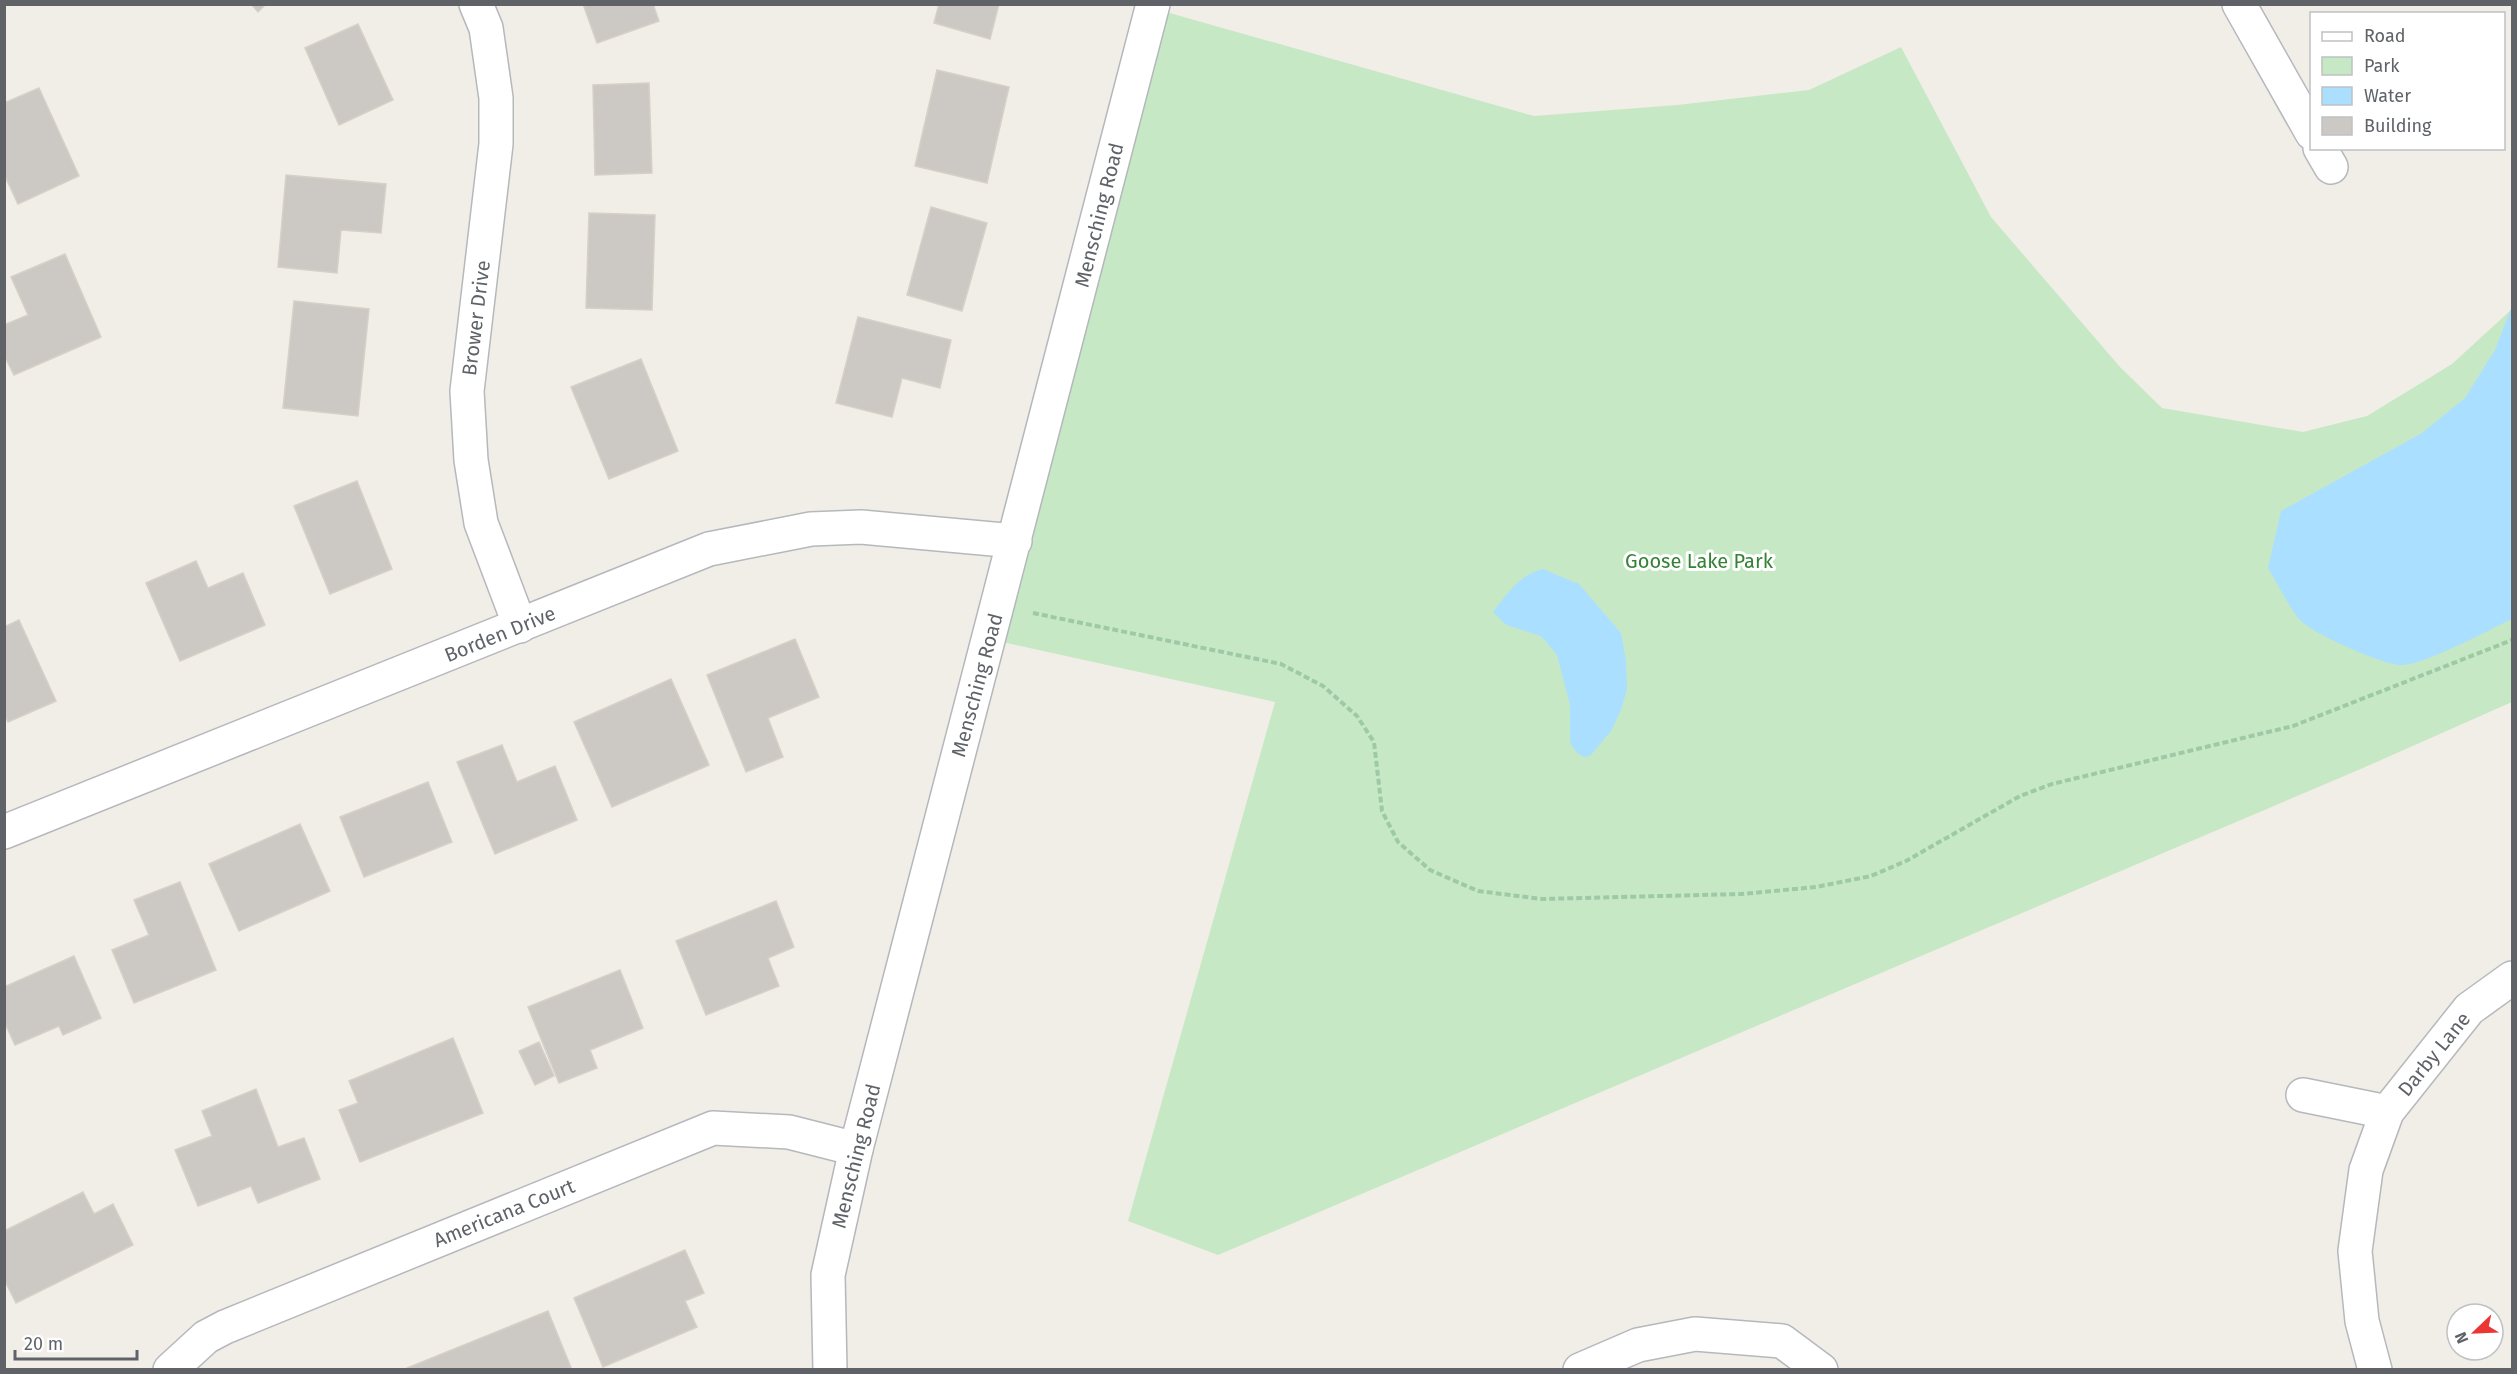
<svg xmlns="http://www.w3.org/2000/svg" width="2517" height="1374" font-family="'Fira Sans',sans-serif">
<rect width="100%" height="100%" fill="#f1eee8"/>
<polygon fill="#c7e8c5" points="1152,8 1534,116 1677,105 1809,90 1901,47 1991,217 2120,367 2162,408 2303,432 2367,416 2452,364 2512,309 2512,702 2363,768 1218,1255 1128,1221 1275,702 989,639"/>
<g fill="#aadfff">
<path d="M 2512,306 L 2512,619 C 2487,631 2428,663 2403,665 C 2384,666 2317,635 2302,622 C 2292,613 2276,581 2268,568 L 2281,511 L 2422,433 L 2465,398 L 2495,350 Z"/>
<path d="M 1543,569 L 1579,584 L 1621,633 L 1626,661 L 1627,689 L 1621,710 L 1611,731 L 1590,756 L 1584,757 L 1577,753 L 1570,743 L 1570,705 L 1557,655 L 1541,636 L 1506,625 L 1493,612 C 1507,594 1520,574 1543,569 Z"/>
</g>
<g fill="#ccc9c5" stroke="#d6d0c6" stroke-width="1.5">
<polygon points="251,4 266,4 258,12"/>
<polygon points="583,4 653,4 659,21 597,43"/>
<polygon points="939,4 999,4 990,39 934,23"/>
<polygon points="358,24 393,100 339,125 305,48"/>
<polygon points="937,70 1009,87 987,183 915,166"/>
<polygon points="649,83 652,173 595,175 593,85"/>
<polygon points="39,88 79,176 18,204 4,174 4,103"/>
<polygon points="286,175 386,184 381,233 341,230 337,273 278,267"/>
<polygon points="931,207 987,223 962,311 907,295"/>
<polygon points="589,213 655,215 652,310 586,308"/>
<polygon points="65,254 101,337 14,375 4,355 4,325 28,315 11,277"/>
<polygon points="294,301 369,309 358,416 283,408"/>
<polygon points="858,317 951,340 940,388 902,378 892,417 836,403"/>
<polygon points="641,359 678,451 609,479 571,387"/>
<polygon points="357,481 392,569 330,594 294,506"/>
<polygon points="196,561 208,588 243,573 265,625 180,661 146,583"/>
<polygon points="19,620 56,701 8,722 4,714 4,627"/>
<polygon points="795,639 819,697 768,718 783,757 746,772 707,675"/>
<polygon points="671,679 709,765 612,807 574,722"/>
<polygon points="502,745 517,782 555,766 577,820 495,854 457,762"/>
<polygon points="428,782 452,842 364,877 340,817"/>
<polygon points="300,824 330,891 239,931 209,864"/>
<polygon points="180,882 216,970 134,1003 112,950 149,935 134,900"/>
<polygon points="776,901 794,947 768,958 779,986 706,1015 676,941"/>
<polygon points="74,956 101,1018 63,1035 59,1026 15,1045 4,1021 4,987"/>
<polygon points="620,970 643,1028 590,1050 597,1068 559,1083 528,1007"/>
<polygon points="453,1038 483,1113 360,1162 339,1110 358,1103 349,1081"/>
<polygon points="539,1042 554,1076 535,1085 519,1051"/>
<polygon points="256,1089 278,1147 304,1138 320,1179 258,1203 251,1186 198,1206 175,1150 212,1136 202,1111"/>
<polygon points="83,1192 94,1214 113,1204 133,1245 16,1303 4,1279 4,1231"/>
<polygon points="685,1250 704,1293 685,1301 697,1327 603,1367 574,1298"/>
<polygon points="548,1311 572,1370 407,1370 407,1368"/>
</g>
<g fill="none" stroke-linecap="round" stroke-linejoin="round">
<defs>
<g id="street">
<polyline points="476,4 486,28 496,98 496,144 467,391 471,460 481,523 520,626"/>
<polyline points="2239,4 2312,133"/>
<polyline points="2320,148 2331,167"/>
<polyline points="4,832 709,549 811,529 861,527 1015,541"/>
<polyline points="2303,1095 2387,1112"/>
<polyline points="170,1370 206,1337 225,1327 713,1128 789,1132 856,1149"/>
<polyline points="1580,1370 1638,1345 1695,1334 1782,1341 1821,1370"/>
<polyline points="2375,1370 2362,1321 2355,1251 2366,1170 2387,1112 2469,1009 2512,978"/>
</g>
<polyline id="secondary" points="830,1370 828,1275 856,1149 1153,4"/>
</defs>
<use href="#street" stroke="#b5b8bc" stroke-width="36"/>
<use href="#secondary" stroke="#b4b7bc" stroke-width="36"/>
<polyline stroke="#9ec9a7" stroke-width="4" stroke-dasharray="6 3" stroke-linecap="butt" points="1033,613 1281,664 1323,686 1357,716 1374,742 1382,811 1398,842 1430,870 1478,891 1542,899 1742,894 1816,887 1871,876 1906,861 2020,796 2052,784 2293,726 2512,640"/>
<use href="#street" stroke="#fff" stroke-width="33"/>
<use href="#secondary" stroke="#fff" stroke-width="33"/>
</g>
<g text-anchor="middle" stroke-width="6" stroke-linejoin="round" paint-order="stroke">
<g font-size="20" fill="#5f6368" stroke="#fff">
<text transform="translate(1099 215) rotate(-76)" y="7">Mensching Road</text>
<text transform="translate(476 318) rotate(-83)" y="7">Brower Drive</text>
<text transform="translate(500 634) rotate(-22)" y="7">Borden Drive</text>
<text transform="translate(977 685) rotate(-75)" y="7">Mensching Road</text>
<text transform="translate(2434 1054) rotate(-51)" y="7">Darby Lane</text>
<text transform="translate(856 1156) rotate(-76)" y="7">Mensching Road</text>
<text transform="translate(504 1213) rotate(-22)" y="7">Americana Court</text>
</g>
<g font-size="20" fill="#358234" stroke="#fff">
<text x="1699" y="568">Goose Lake Park</text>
</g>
</g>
<rect width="2517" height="1374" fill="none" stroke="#5f6368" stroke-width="12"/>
<rect x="2310" y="12" width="195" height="138" fill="#ffffff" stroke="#bfc1c3" stroke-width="1.5"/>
<rect x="2322" y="32" width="30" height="9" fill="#ffffff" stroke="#bfc1c3" stroke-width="1.5"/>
<text x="2364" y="42" font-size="18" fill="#5f6368">Road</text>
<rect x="2322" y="57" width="30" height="18" fill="#c7e8c5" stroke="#bfc1c3" stroke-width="1.5"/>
<text x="2364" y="72" font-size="18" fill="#5f6368">Park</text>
<rect x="2322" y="87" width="30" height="18" fill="#aadfff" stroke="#bfc1c3" stroke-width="1.5"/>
<text x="2364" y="102" font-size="18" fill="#5f6368">Water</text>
<rect x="2322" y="117" width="30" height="18" fill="#ccc9c5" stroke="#bfc1c3" stroke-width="1.5"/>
<text x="2364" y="132" font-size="18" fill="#5f6368">Building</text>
<g transform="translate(2475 1332) rotate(247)"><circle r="28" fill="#ffffff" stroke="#bfc1c3" stroke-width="1.5"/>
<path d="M0-4.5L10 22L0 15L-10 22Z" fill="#eb3634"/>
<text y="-9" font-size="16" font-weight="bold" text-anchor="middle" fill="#5f6368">N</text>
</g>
<path d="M15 1350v9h122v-9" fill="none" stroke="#5f6368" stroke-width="3"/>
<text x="24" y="1350" font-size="18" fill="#5f6368" stroke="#ffffff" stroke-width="4.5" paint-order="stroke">20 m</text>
</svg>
